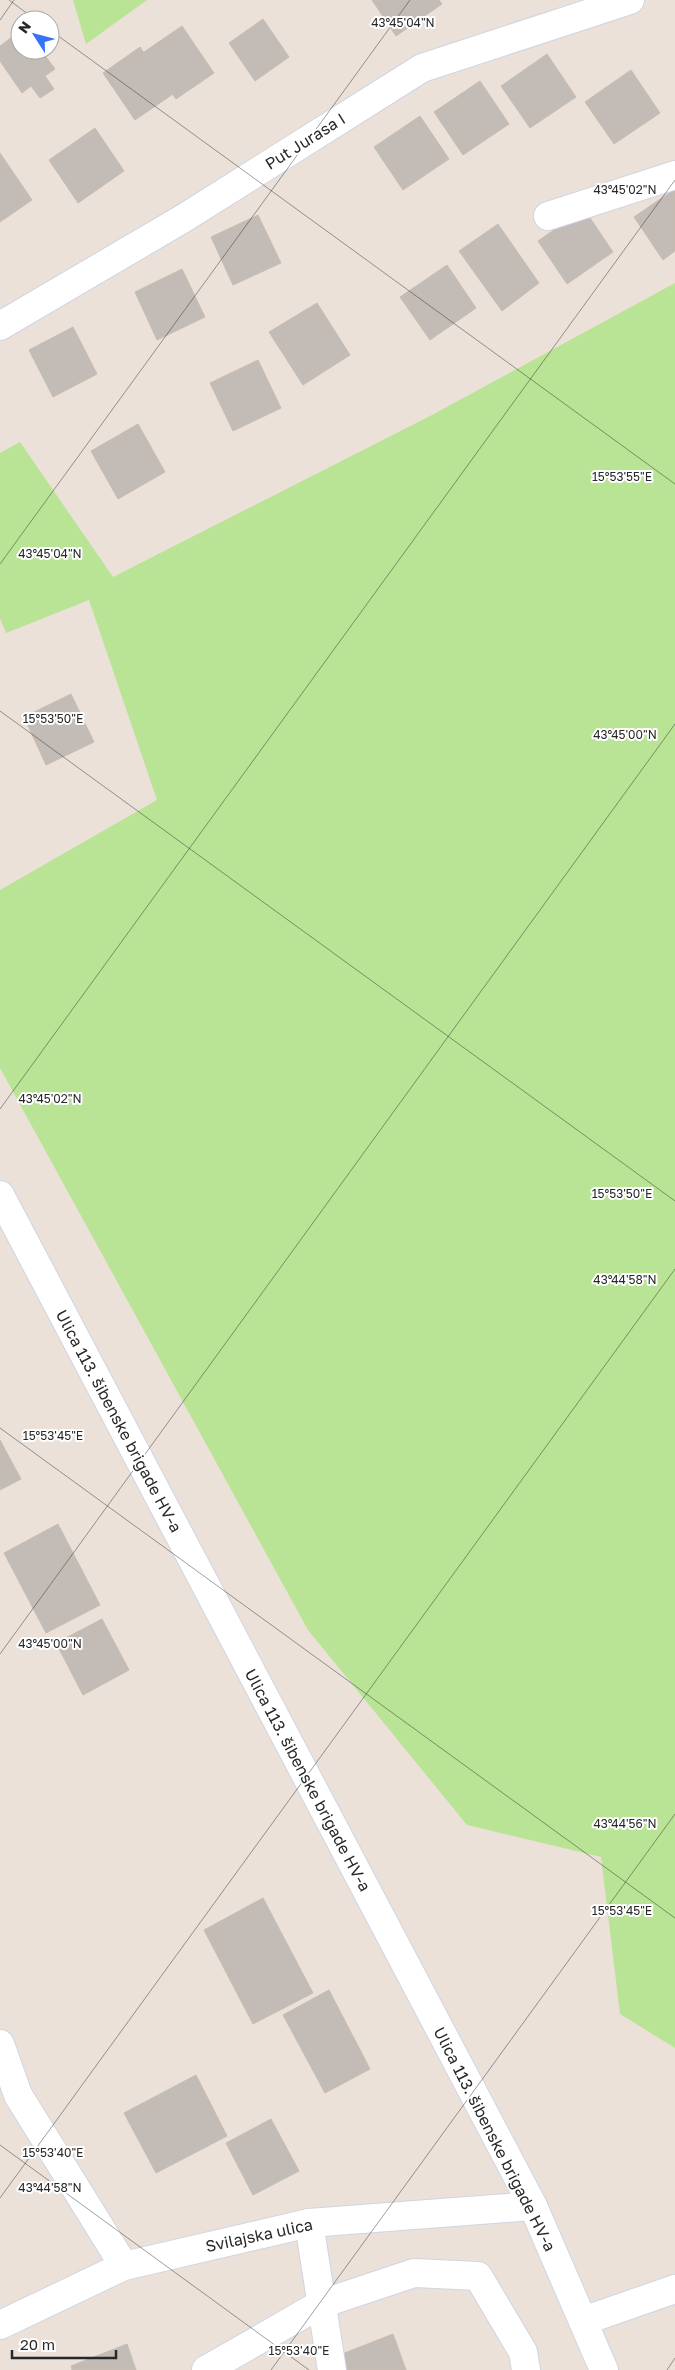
<svg xmlns="http://www.w3.org/2000/svg" width="675" height="2370" font-family="'Golos Text',sans-serif">
<rect width="100%" height="100%" fill="#ebe1d9"/>
<g fill="#b9e395">
<polygon points="73,0 147,0 86,44"/>
<polygon points="675,283 675,2048 620,2014 601,1857 467,1825 308,1630 0,1068 0,890 157,800 89,600 6,633 0,618 0,453 20,442 113,577 432,415"/>
</g>
<g fill="#c3bbb6" stroke="#c6bdb3">
<polygon points="372,0 439,0 442,4 396,36"/>
<polygon points="263,19 289,57 255,81 229,43"/>
<polygon points="182,26 214,73 176,99 144,52"/>
<polygon points="16,34 20,39 20,50 41,50 55,69 45,76 54,89 40,98 31,86 22,93 0,61 0,46"/>
<polygon points="140,47 173,94 135,120 103,73"/>
<polygon points="547,54 576,97 530,128 501,86"/>
<polygon points="631,70 660,113 614,144 585,102"/>
<polygon points="480,81 509,124 463,155 434,112"/>
<polygon points="420,116 449,159 403,190 374,147"/>
<polygon points="95,128 124,171 78,203 49,160"/>
<polygon points="0,153 32,200 0,222"/>
<polygon points="675,189 675,251 663,260 634,217"/>
<polygon points="584,209 613,252 567,284 538,241"/>
<polygon points="258,215 281,263 233,285 211,237"/>
<polygon points="498,224 539,283 502,311 459,251"/>
<polygon points="447,265 476,308 430,340 400,297"/>
<polygon points="182,269 205,317 157,340 135,292"/>
<polygon points="317,303 350,355 303,385 269,332"/>
<polygon points="73,327 97,374 53,397 29,350"/>
<polygon points="258,360 281,408 233,431 210,383"/>
<polygon points="138,424 165,472 118,499 91,451"/>
<polygon points="71,694 94,742 46,765 24,717"/>
<polygon points="0,1440 21,1479 0,1490"/>
<polygon points="58,1524 100,1605 46,1633 4,1553"/>
<polygon points="102,1619 129,1670 83,1695 56,1643"/>
<polygon points="263,1898 313,1993 253,2024 204,1930"/>
<polygon points="329,1990 370,2069 325,2093 283,2015"/>
<polygon points="196,2075 227,2136 156,2173 124,2113"/>
<polygon points="271,2119 299,2171 253,2195 226,2143"/>
<polygon points="393,2334 406,2370 342,2370 337,2356"/>
<polygon points="127,2344 136,2370 72,2370 71,2366"/>
</g>
<g fill="none" stroke-linecap="round" stroke-linejoin="round">
<defs>
<g id="minor">
<polyline points="548,216 675,175"/>
<polyline points="0,326 184,218 422,68 630,0"/>
<polyline points="0,2044 18,2095 124,2266"/>
<polyline points="309,2223 332,2370"/>
<polyline points="583,2321 675,2289"/>
<polyline points="206,2370 321,2304 414,2273 478,2276 523,2352 526,2370"/>
</g>
<polyline id="tertiary" points="0,2325 124,2266 309,2223 533,2206"/>
<polyline id="secondary" points="0,1195 533,2206 604,2370"/>
</defs>
<use href="#minor" stroke="#cfd5e1" stroke-width="30"/>
<use href="#tertiary" stroke="#cfd5e1" stroke-width="30"/>
<use href="#secondary" stroke="#cfd5e1" stroke-width="30"/>
<use href="#minor" stroke="#fff" stroke-width="28"/>
<use href="#tertiary" stroke="#fff" stroke-width="28"/>
<use href="#secondary" stroke="#fff" stroke-width="28"/>
</g>
<path fill="none" stroke="#282828" stroke-width="1" stroke-opacity="0.45" d="M 9,0 L 36,20M 0,20 L 14,0M 50,30 L 675,484M 0,564 L 410,0M 0,711 L 675,1201M 0,1109 L 675,180M 0,1428 L 675,1918M 0,1654 L 675,724M 0,2145 L 309,2370M 0,2198 L 675,1269M 271,2370 L 675,1814M 667,2370 L 675,2358"/>
<g text-anchor="middle" stroke-width="4" stroke-linejoin="round" paint-order="stroke">
<g font-size="16" fill="#282828" stroke="#fff">
<text transform="translate(305 141) rotate(-32)" y="6">Put Jurasa I</text>
<text transform="translate(119 1421) rotate(62)" y="6">Ulica 113. šibenske brigade HV-a</text>
<text transform="translate(308 1780) rotate(62)" y="6">Ulica 113. šibenske brigade HV-a</text>
<text transform="translate(495 2139) rotate(63)" y="6">Ulica 113. šibenske brigade HV-a</text>
<text transform="translate(259 2235) rotate(-12)" y="6">Svilajska ulica</text>
</g>
</g>
<g font-size="12" text-anchor="middle" fill="#282828" stroke="#fff" stroke-width="4" stroke-linejoin="round" paint-order="stroke">
<text x="403" y="27">43°45'04"N</text>
<text x="625" y="194">43°45'02"N</text>
<text x="622" y="481">15°53'55"E</text>
<text x="50" y="558">43°45'04"N</text>
<text x="53" y="723">15°53'50"E</text>
<text x="625" y="739">43°45'00"N</text>
<text x="50" y="1103">43°45'02"N</text>
<text x="622" y="1198">15°53'50"E</text>
<text x="625" y="1284">43°44'58"N</text>
<text x="53" y="1440">15°53'45"E</text>
<text x="50" y="1648">43°45'00"N</text>
<text x="625" y="1828">43°44'56"N</text>
<text x="622" y="1915">15°53'45"E</text>
<text x="53" y="2157">15°53'40"E</text>
<text x="50" y="2192">43°44'58"N</text>
<text x="299" y="2355">15°53'40"E</text>
</g>
<g transform="translate(35 35) rotate(306)"><circle r="24" fill="#ffffff" stroke="#a9a9a9"/>
<path d="M0-4L9 19L0 12L-9 19Z" fill="#3673fb"/>
<text y="-8" font-size="14" font-weight="bold" text-anchor="middle" fill="#282828">N</text>
</g>
<path d="M12 2350v8h104v-8" fill="none" stroke="#282828" stroke-width="2.5"/>
<text x="20" y="2350" font-size="15" fill="#282828" stroke="#ffffff" stroke-width="4" paint-order="stroke">20 m</text>
</svg>
